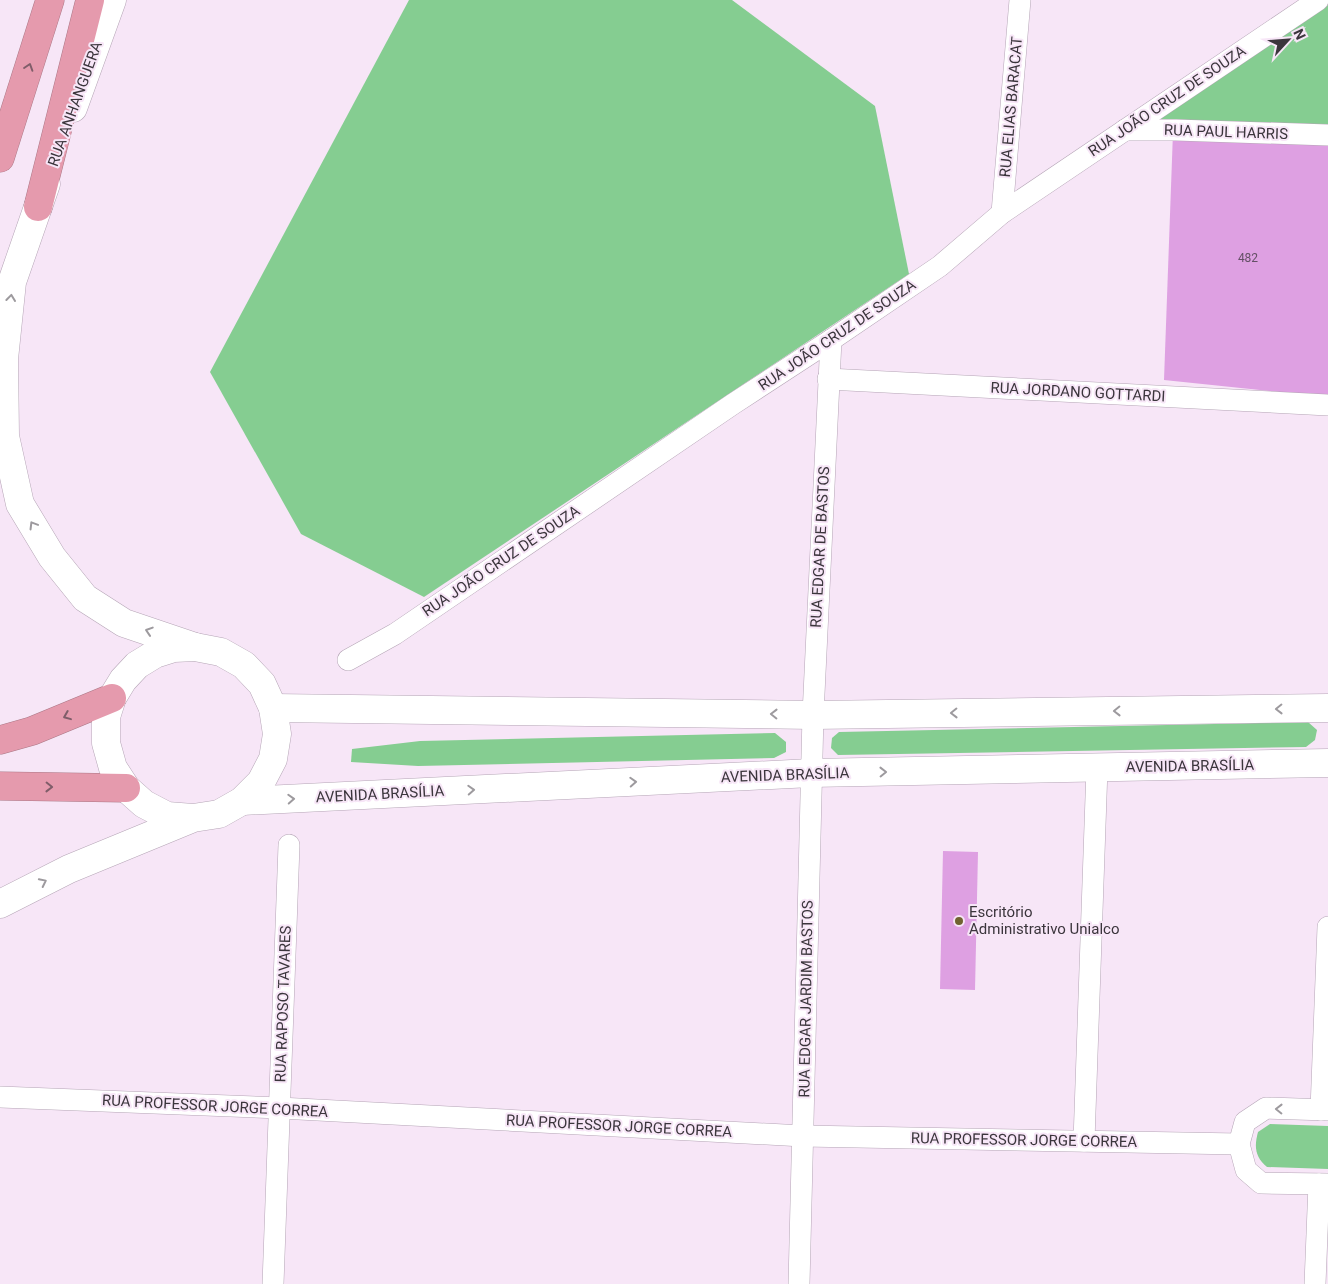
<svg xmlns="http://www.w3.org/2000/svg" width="1328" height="1284" font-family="Roboto,sans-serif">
<rect width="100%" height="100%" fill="#f7e6f7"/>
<g fill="#85cd91">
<polygon points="409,0 732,0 875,106 909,274 424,597 301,534 210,372"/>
<polygon points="1328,5 1328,134 1135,127"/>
<polygon points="1308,722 1317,730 1315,740 1306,747 838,755 831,748 832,738 839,732"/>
<polygon points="775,733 786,742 786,752 774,758 418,766 351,762 352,749 420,741"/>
<path d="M 1270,1124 L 1328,1126 L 1328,1169 L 1267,1167 C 1255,1157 1254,1147 1258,1132 Z"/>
</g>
<g fill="#dea0e2">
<polygon points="1173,132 1328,137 1328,397 1164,380"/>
<polygon points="943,851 978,852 975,990 940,989"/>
</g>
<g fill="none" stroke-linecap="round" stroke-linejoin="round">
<defs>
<g id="minor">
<polyline points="1125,130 1176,130 1328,135"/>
<polyline points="1002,213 1020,0"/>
<polyline points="828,379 1328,405"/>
<polyline points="348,660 395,634 733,404 831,340 940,266 1002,213 1318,0"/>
<polyline points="0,1097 280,1108 803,1136 1239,1144"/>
<polyline points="1321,1110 1328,927"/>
<polyline points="1328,1110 1266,1108 1245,1122 1239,1144 1246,1170 1261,1183 1328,1184"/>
<polyline points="1084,1141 1097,768"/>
<polyline points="273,1284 289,845"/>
<polyline points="799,1284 813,715 831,340"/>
<polyline points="1315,1284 1319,1184"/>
</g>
<g id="secondary">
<polyline points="73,108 112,0"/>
<polyline points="46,184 12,282 4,359 5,436 20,504 52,557 85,598 124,623 195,647"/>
<polyline points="273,708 813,715 1328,708"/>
<polyline points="242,801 811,773 1328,763"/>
<polyline points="0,904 69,869 193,818 219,814 242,801 261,782 273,759 277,734 273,708 262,684 244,665 221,652 195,647 174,648 155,654 137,665 123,680 112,698 106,717 106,743 113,768 126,788 144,804 167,816 193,818"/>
</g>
<g id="motorway">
<polyline points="0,158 50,0"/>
<polyline points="38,207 90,0"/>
<polyline points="0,740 32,731 112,698"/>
<polyline points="0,786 126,788"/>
</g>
</defs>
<use href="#minor" stroke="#b5a5b6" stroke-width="22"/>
<use href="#secondary" stroke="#b5a5b6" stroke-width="29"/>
<use href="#motorway" stroke="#aa7785" stroke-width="29"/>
<use href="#minor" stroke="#fff" stroke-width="21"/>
<use href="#secondary" stroke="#fff" stroke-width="28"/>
<use href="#motorway" stroke="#e59aad" stroke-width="28"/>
</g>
<defs><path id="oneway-chevron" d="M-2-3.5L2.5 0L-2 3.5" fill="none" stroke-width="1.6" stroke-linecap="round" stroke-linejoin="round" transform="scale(1.25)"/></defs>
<g stroke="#7f5d69">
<use href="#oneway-chevron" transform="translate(29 67) rotate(-72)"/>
<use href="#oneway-chevron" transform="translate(67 716) rotate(158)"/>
<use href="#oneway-chevron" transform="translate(49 787) rotate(1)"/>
</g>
<g stroke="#9d9a9e">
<use href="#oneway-chevron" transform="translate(11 298) rotate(-83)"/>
<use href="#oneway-chevron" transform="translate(33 525) rotate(-121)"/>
<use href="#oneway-chevron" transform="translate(149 631) rotate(-162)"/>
<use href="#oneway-chevron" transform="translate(1279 709) rotate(179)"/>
<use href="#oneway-chevron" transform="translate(1117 711) rotate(179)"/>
<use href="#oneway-chevron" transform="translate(954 713) rotate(179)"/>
<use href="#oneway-chevron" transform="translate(774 714) rotate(-179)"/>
<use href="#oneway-chevron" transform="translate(883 772) rotate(-1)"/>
<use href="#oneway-chevron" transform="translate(633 782) rotate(-3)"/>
<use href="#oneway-chevron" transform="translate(471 790) rotate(-3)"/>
<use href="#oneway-chevron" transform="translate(291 799) rotate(-3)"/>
<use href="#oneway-chevron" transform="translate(43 882) rotate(-26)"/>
<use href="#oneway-chevron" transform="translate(1279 1109) rotate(-179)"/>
</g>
<circle fill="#706330" stroke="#f7e6f7" stroke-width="2" cx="959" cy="921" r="5"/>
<g text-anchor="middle" stroke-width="4" stroke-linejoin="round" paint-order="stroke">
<g font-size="12" fill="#645066">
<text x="1248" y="262">482</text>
</g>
<g font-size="15" fill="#3b353c" stroke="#f7e6f7">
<text transform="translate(1167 101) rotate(-34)" y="5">RUA JOÃO CRUZ DE SOUZA</text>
<text transform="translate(75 104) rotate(-70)" y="5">RUA ANHANGUERA</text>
<text transform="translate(1011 107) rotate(-85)" y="5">RUA ELIAS BARACAT</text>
<text transform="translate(1226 132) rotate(2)" y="5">RUA PAUL HARRIS</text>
<text transform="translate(837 335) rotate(-34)" y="5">RUA JOÃO CRUZ DE SOUZA</text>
<text transform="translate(1078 392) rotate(3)" y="5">RUA JORDANO GOTTARDI</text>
<text transform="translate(820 547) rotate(-87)" y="5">RUA EDGAR DE BASTOS</text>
<text transform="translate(501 561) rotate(-34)" y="5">RUA JOÃO CRUZ DE SOUZA</text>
<text transform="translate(1190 766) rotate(-1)" y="5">AVENIDA BRASÍLIA</text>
<text transform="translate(785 775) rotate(-2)" y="5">AVENIDA BRASÍLIA</text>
<text transform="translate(380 794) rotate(-3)" y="5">AVENIDA BRASÍLIA</text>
<text transform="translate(806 999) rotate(-89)" y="5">RUA EDGAR JARDIM BASTOS</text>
<text transform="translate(283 1004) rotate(-88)" y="5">RUA RAPOSO TAVARES</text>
<text transform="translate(215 1106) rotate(3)" y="5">RUA PROFESSOR JORGE CORREA</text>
<text transform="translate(619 1126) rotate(3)" y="5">RUA PROFESSOR JORGE CORREA</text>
<text transform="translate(1024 1140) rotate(1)" y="5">RUA PROFESSOR JORGE CORREA</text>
</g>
<g font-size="15" fill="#3b353c" stroke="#f7e6f7" text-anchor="start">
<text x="969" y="917">Escritório<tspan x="969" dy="17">Administrativo Unialco</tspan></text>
</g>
</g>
<g transform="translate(1288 40) rotate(64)" stroke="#f7e6f7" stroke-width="4" paint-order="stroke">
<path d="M0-4L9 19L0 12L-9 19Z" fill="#3b353c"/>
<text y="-8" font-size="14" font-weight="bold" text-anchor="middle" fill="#3b353c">N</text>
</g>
</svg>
